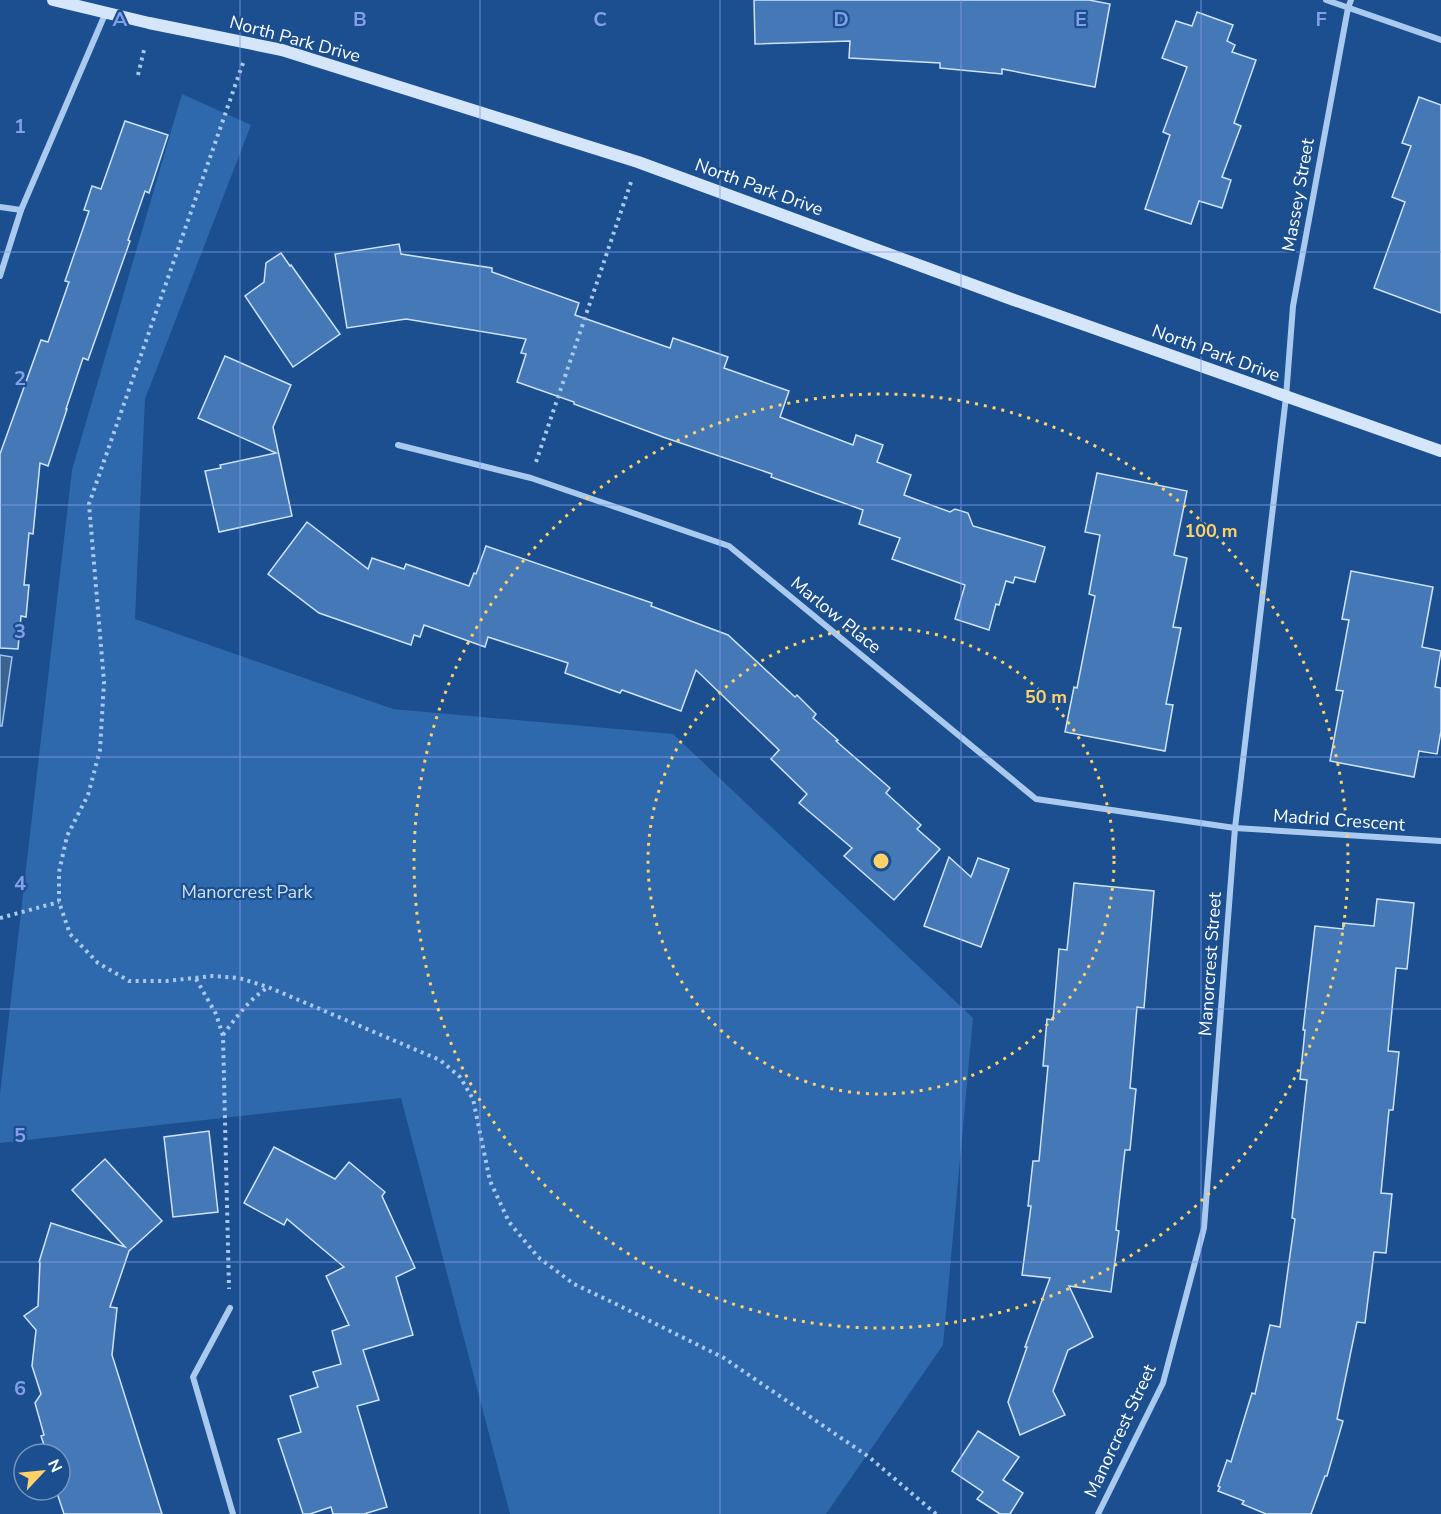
<svg xmlns="http://www.w3.org/2000/svg" width="1441" height="1514" font-family="'Nunito Sans',sans-serif">
<rect width="100%" height="100%" fill="#1b4f8f"/>
<polygon fill="#2e69ad" points="182,94 251,125 145,399 135,619 393,709 673,734 973,1018 943,1345 826,1514 510,1514 401,1098 0,1143 0,1094 72,470"/>
<polygon fill="#3c6290" stroke="#9cc4f0" stroke-width="1.5" points="0,655 12,657 2,726 0,726"/>
<g fill="#4478b7" stroke="#cfe3fa" stroke-width="1.5">
<polygon points="754,0 1089,0 1110,4 1095,87 1002,69 1002,74 940,68 940,63 849,58 850,41 755,44"/>
<polygon points="1197,12 1233,25 1227,41 1235,45 1232,52 1256,60 1234,123 1241,126 1222,177 1231,180 1222,208 1199,201 1191,224 1145,209 1170,135 1163,132 1187,67 1162,58 1176,21 1192,26"/>
<polygon points="1419,97 1441,105 1441,313 1374,288 1405,202 1392,197 1411,146 1402,143"/>
<polygon points="125,121 168,135 149,193 145,191 128,240 130,241 88,360 83,358 66,409 67,409 48,466 40,463 33,534 29,533 24,585 29,585 26,617 21,616 18,649 0,648 0,454 41,340 48,342 69,282 65,281 89,211 84,210 92,186 101,189"/>
<polygon points="399,244 401,254 492,268 492,272 579,303 575,315 670,348 673,338 728,357 724,368 789,391 780,417 853,445 856,435 883,445 877,462 911,475 904,495 950,512 955,509 968,513 973,526 1045,547 1035,582 1015,577 1013,583 1006,581 999,605 996,604 989,630 955,619 965,585 892,559 900,538 859,524 863,510 771,477 772,474 663,437 574,404 574,402 517,382 526,354 521,353 526,339 406,319 347,328 335,254"/>
<polygon points="281,253 290,266 291,265 340,334 293,367 245,296 264,282 266,263"/>
<polygon points="225,356 291,385 273,427 292,516 219,532 205,471 221,468 220,465 276,453 198,418"/>
<polygon points="1097,473 1187,491 1174,555 1187,558 1173,627 1181,628 1166,704 1173,705 1165,751 1065,732 1074,687 1077,688 1095,596 1089,594 1100,535 1085,532"/>
<polygon points="307,522 368,569 372,558 404,569 406,564 469,586 474,573 476,574 486,546 652,603 651,606 728,635 795,697 797,695 816,714 813,718 838,740 836,741 890,788 886,793 921,825 917,829 940,849 894,900 844,856 852,848 799,803 807,794 771,759 779,750 696,670 681,711 622,690 620,693 565,673 568,663 488,637 485,647 424,625 420,637 414,635 411,645 319,613 268,574"/>
<polygon points="1351,571 1433,587 1422,647 1441,651 1435,687 1441,688 1441,731 1437,754 1419,751 1414,777 1330,761 1343,691 1336,690 1349,620 1342,619"/>
<polygon points="949,857 971,877 978,858 1009,869 981,947 924,926"/>
<polygon points="1074,883 1154,891 1144,1008 1137,1007 1130,1088 1136,1089 1130,1150 1125,1150 1116,1230 1119,1231 1111,1292 1069,1286 1093,1337 1068,1350 1053,1391 1065,1415 1020,1435 1008,1402 1027,1347 1025,1347 1050,1278 1022,1275 1031,1206 1028,1206 1033,1161 1039,1161 1048,1066 1043,1066 1047,1019 1053,1020 1059,949 1067,950"/>
<polygon points="1377,899 1414,903 1407,969 1396,968 1388,1051 1399,1052 1393,1110 1389,1110 1381,1193 1392,1194 1386,1253 1374,1252 1365,1323 1357,1322 1337,1419 1343,1421 1327,1476 1325,1476 1311,1514 1266,1514 1242,1504 1244,1501 1218,1491 1220,1487 1218,1486 1227,1460 1231,1462 1252,1393 1255,1394 1270,1325 1280,1327 1295,1219 1292,1218 1307,1080 1300,1079 1305,1030 1303,1030 1315,926 1343,929 1343,923 1374,926"/>
<polygon points="209,1131 218,1212 173,1217 164,1137"/>
<polygon points="274,1147 335,1179 349,1162 385,1192 382,1196 415,1268 396,1277 413,1335 363,1350 379,1400 357,1406 387,1507 364,1514 333,1514 331,1507 310,1514 303,1514 278,1439 301,1432 290,1396 318,1387 313,1372 341,1364 332,1331 349,1325 326,1276 344,1267 287,1219 284,1225 244,1203"/>
<polygon points="105,1159 162,1221 129,1251 110,1307 117,1308 112,1355 162,1514 64,1514 56,1490 60,1490 60,1454 47,1454 41,1436 44,1435 35,1403 41,1394 32,1366 36,1330 24,1316 38,1306 40,1262 39,1262 51,1223 125,1247 72,1190"/>
<polygon points="978,1431 1019,1457 1003,1480 1023,1493 1010,1514 1000,1514 977,1499 983,1492 952,1471"/>
</g>
<g fill="none" stroke-linecap="round" stroke-linejoin="round">
<g stroke="#a9c9ee" stroke-width="4" stroke-dasharray="3 4.5" stroke-linecap="butt">
<polyline points="243,63 89,504 104,682 100,750 88,795 67,836 59,872 59,902 70,934 98,963 129,981 166,981 213,976 239,978 268,987 440,1060 460,1077 473,1099 490,1181 509,1222 538,1257 574,1284 614,1303 724,1358 869,1457 936,1514"/>
<polyline points="138,75 145,46"/>
<polyline points="536,462 631,182"/>
<polyline points="0,918 59,902"/>
<polyline points="196,979 216,1014 223,1036 229,1289"/>
<path d="M 223,1035 C 237,1016 249,1000 268,987"/>
</g>
<g stroke="#a9c9ee" stroke-width="6">
<polyline points="1326,0 1441,40"/>
<polyline points="0,207 21,210"/>
<polyline points="0,276 21,210 106,12"/>
<polyline points="398,445 531,478 729,546 1036,799 1235,828 1441,841"/>
<polyline points="230,1308 193,1377 233,1514"/>
<polyline points="1098,1514 1163,1383 1204,1228 1235,828 1286,397 1293,306 1348,8 1351,0"/>
</g>
<polyline stroke="#d6e6fa" stroke-width="12" points="53,0 149,23 282,50 638,162 1014,300 1441,451"/>
</g>
<path fill="none" stroke="#839eea" stroke-width="1.5" stroke-opacity="0.55" d="M 240,0 L 240,1514M 480,0 L 480,1514M 720,0 L 720,1514M 961,0 L 961,1514M 1201,0 L 1201,1514M 0,252 L 1441,252M 0,505 L 1441,505M 0,757 L 1441,757M 0,1009 L 1441,1009M 0,1262 L 1441,1262"/>
<g fill="none" stroke="#ffd166" stroke-width="3" stroke-dasharray="3 6">
<circle cx="881" cy="861" r="233"/>
<circle cx="881" cy="861" r="467"/>
</g>
<g text-anchor="middle" stroke-width="4.5" stroke-linejoin="round" paint-order="stroke">
<g font-size="18" fill="#fff" stroke="#1b4f8f">
<text transform="translate(295 39) rotate(15)" y="6">North Park Drive</text>
<text transform="translate(759 187) rotate(20)" y="6">North Park Drive</text>
<text transform="translate(1298 195) rotate(-80)" y="6">Massey Street</text>
<text transform="translate(1216 353) rotate(20)" y="6">North Park Drive</text>
<text transform="translate(836 615) rotate(39)" y="6">Marlow Place</text>
<text transform="translate(1339 820) rotate(4)" y="6">Madrid Crescent</text>
<text transform="translate(1210 964) rotate(-86)" y="6">Manorcrest Street</text>
<text transform="translate(1120 1431) rotate(-65)" y="6">Manorcrest Street</text>
</g>
<g font-size="18" fill="#cfe3fa" stroke="#1b4f8f">
<text x="247" y="898">Manorcrest Park</text>
</g>
</g>
<g font-size="20" text-anchor="middle" font-weight="bold" fill="#839eea" stroke="#1b4f8f" stroke-width="4.5" stroke-linejoin="round" paint-order="stroke">
<text x="120" y="26">A</text>
<text x="360" y="26">B</text>
<text x="600" y="26">C</text>
<text x="841" y="26">D</text>
<text x="1081" y="26">E</text>
<text x="1321" y="26">F</text>
<text x="20" y="133">1</text>
<text x="20" y="385">2</text>
<text x="20" y="638">3</text>
<text x="20" y="890">4</text>
<text x="20" y="1142">5</text>
<text x="20" y="1395">6</text>
</g>
<circle cx="881" cy="861" r="9" fill="#ffd166" stroke="#1b4f8f" stroke-width="3"/>
<g font-size="18" text-anchor="middle" font-weight="bold" fill="#ffd166" stroke="#1b4f8f" stroke-width="4.5" stroke-linejoin="round" paint-order="stroke">
<text x="1211" y="537">100 m</text>
<text x="1046" y="703">50 m</text>
</g>
<g transform="translate(42 1472) rotate(64)"><circle r="28" fill="#1b4f8f" stroke="#7695bc" stroke-width="1.5"/>
<path d="M0-4.5L10 22L0 15L-10 22Z" fill="#ffd166"/>
<text y="-9" font-size="16" font-weight="bold" text-anchor="middle" fill="#ffffff">N</text>
</g>
</svg>
